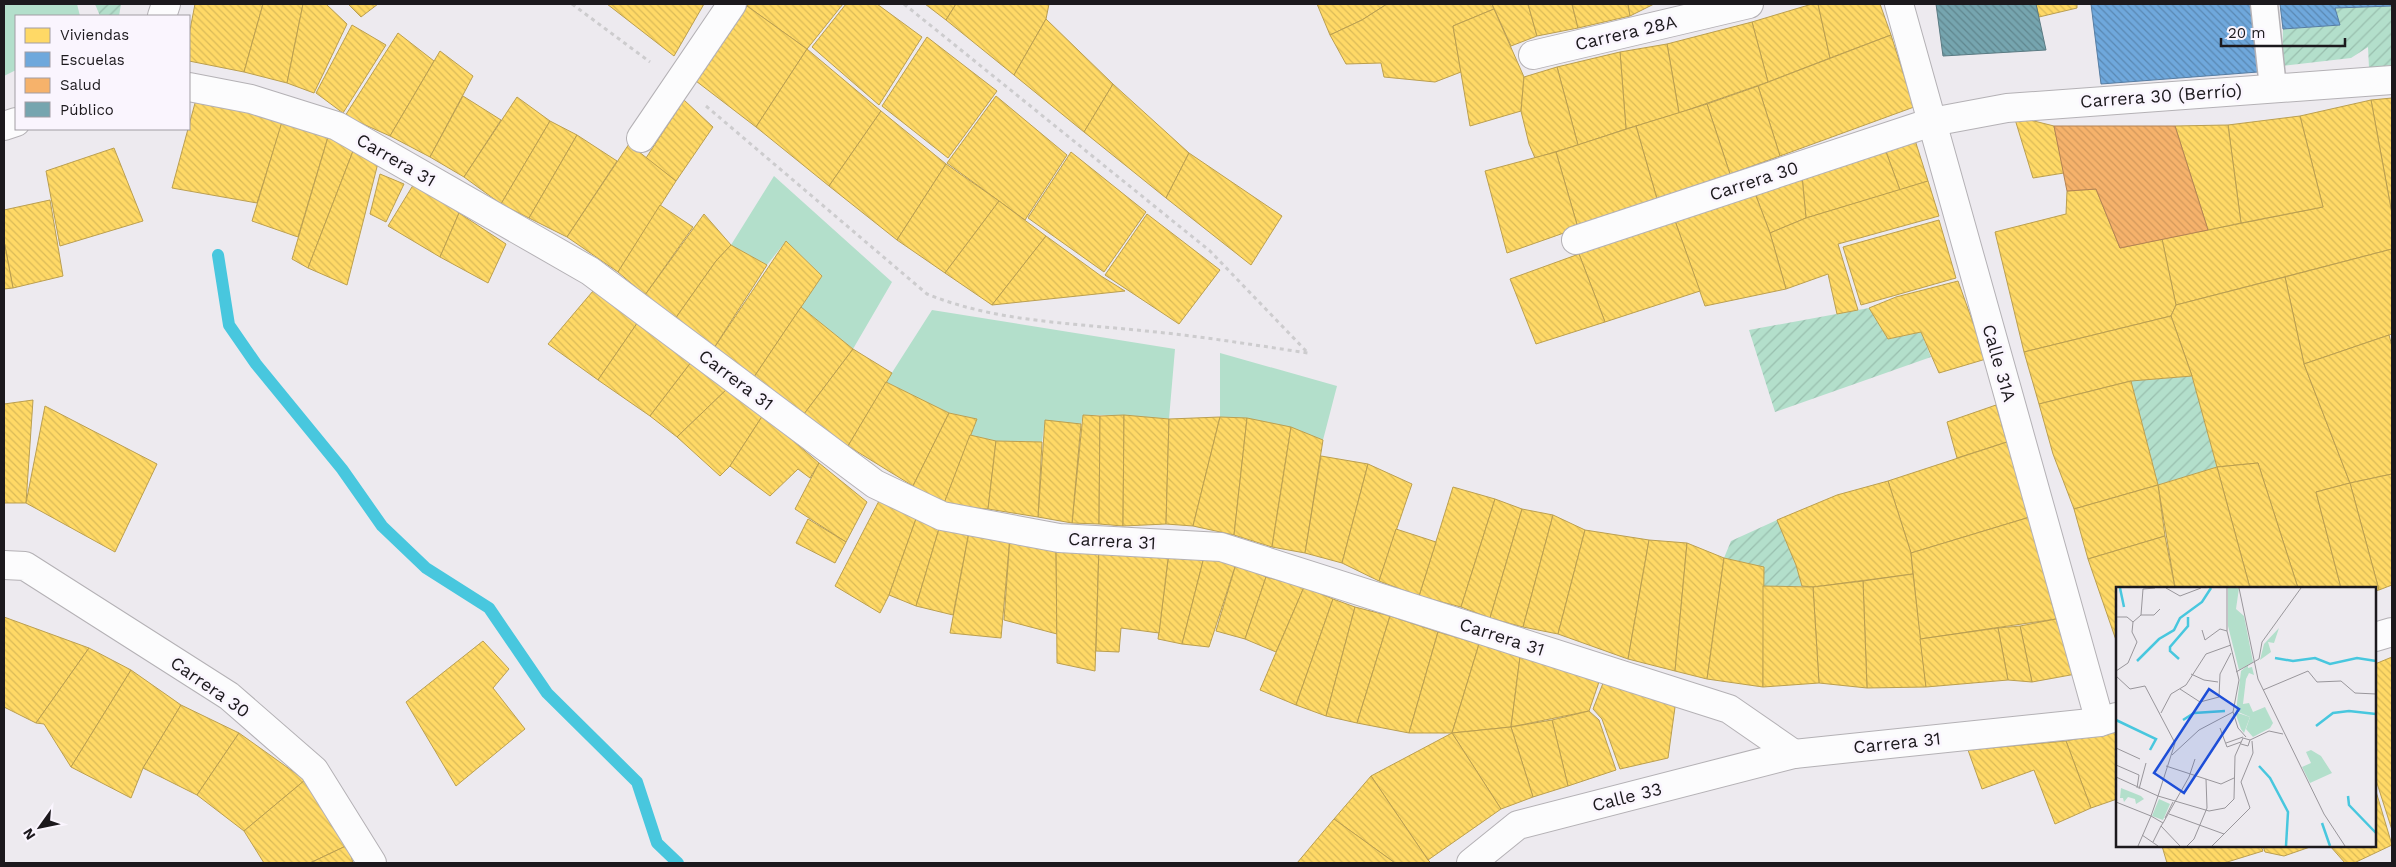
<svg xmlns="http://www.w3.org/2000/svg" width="2396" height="867" font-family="'Work Sans',sans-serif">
<defs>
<pattern id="garden-furrows" width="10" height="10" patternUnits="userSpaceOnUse" patternTransform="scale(1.25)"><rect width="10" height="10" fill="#b3dfcb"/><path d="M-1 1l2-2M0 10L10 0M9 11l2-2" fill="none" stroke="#99bfae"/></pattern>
<pattern id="homes-back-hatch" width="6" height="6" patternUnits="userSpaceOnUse" patternTransform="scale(1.25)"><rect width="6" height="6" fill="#ffd966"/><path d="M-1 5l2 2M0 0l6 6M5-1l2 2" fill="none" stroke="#daba58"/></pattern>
<pattern id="schools-back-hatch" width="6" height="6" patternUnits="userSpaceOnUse" patternTransform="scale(1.25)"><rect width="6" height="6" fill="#6fa8dc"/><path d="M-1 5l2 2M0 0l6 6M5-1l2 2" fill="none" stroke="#5a88b2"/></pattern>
<pattern id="health-back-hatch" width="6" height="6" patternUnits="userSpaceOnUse" patternTransform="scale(1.25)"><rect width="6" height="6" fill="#f6b26b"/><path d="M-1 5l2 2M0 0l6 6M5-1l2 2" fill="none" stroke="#d2985c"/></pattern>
<pattern id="public-back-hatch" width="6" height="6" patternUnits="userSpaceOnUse" patternTransform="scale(1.25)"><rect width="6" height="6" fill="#76a5af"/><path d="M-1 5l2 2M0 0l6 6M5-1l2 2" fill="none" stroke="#60868e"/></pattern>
</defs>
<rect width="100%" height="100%" fill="#edeaef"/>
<g fill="#b3dfcb">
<polygon points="4,4 77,4 80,16 16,16 16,70 4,76"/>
<polygon points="774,176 892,282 853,349 801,307 822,276 786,241 767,265 731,245"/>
<polygon points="932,310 1175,349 1169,419 1124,415 1083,415 1081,424 1045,421 1042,442 996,441 970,435 977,419 949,413 886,382"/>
<path d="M 1220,353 L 1337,386 L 1323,440 C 1289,426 1256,419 1220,417 Z"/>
</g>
<g fill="url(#garden-furrows)">
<polygon points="95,4 121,4 119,16 100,16"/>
<polygon points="2392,6 2392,65 2369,68 2368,47 2351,58 2282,66 2283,29 2340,25 2335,8"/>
<polygon points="1869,308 1888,339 1921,332 1931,357 1775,412 1749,330"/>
<polygon points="2192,376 2217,467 2158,485 2131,381"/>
<polygon points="1777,520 1796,565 1802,586 1763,586 1763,567 1724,558 1731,541"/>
</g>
<g fill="url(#homes-back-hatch)" stroke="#bb9f50">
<polygon points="195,4 263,4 244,72 189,61 189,35"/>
<polygon points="263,4 303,4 287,83 244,72"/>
<polygon points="303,4 326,4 347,24 314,93 287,83"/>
<polygon points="348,4 378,4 361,17"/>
<polygon points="607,4 704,4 674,56"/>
<polygon points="748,4 843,4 807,49 747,6"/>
<polygon points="846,4 877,4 922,37 879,105 812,47"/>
<polygon points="925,4 956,4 946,20"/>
<polygon points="956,4 1049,4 1046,19 1014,75 946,20"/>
<polygon points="1317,4 1387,4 1362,20 1330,35"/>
<polygon points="1387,4 1492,4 1494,9 1453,26 1461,72 1435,82 1384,77 1381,63 1346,64 1330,35 1362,20"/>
<polygon points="1492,4 1528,4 1537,36 1511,46"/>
<polygon points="1528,4 1572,4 1578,28 1537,36"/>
<polygon points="1572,4 1628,4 1630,16 1578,28"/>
<polygon points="1628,4 1654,4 1630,16"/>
<polygon points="1812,4 1818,4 1830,58 1768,82 1752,22"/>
<polygon points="1818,4 1880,4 1891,35 1830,58"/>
<polygon points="2036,4 2077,4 2077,8 2039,17"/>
<polygon points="747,6 807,49 756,127 696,81"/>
<polygon points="1494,9 1524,77 1521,111 1470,126 1453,26"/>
<polygon points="1046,19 1113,84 1084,132 1014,75"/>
<polygon points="1752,22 1768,82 1679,113 1667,44"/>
<polygon points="352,25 386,45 343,113 316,93"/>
<polygon points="398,33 434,61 390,136 345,116"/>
<polygon points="1891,35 1914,107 1780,156 1758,86"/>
<polygon points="927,37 997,91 948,158 882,106"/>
<polygon points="1667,44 1679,113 1626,129 1620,52"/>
<polygon points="807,49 881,111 829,186 756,127"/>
<polygon points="440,51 473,76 430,157 390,136"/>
<polygon points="1620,52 1626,129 1578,145 1557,67"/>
<polygon points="1557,67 1578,145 1535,158 1529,144 1521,111 1524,77"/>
<polygon points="1113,84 1189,153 1166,198 1084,132"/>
<polygon points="1758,86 1780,156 1730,174 1707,104"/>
<polygon points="198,92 282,123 257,203 172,188"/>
<polygon points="463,96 501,120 464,177 430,157"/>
<polygon points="996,96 1067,155 1025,220 947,163"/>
<polygon points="517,97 550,121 501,204 464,177"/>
<polygon points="2392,98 2392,214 2371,100"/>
<polygon points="684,100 713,127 676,181 646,158"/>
<polygon points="2371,100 2392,214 2392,249 2176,305 2162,239 2323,207 2300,116"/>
<polygon points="1707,104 1730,174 1657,199 1636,126"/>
<polygon points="881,111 946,164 897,240 829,186"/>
<polygon points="284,115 328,137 298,237 252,221"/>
<polygon points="2014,116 2054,126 2064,173 2033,178"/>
<polygon points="2300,116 2323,207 2241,223 2228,125"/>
<polygon points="550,121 577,135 529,218 501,204"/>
<polygon points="2228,125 2241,223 2208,230 2175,126"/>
<polygon points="1636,126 1657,199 1578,228 1556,152"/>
<polygon points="577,135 617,161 567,237 529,218"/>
<polygon points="328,137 353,151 308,268 292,259"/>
<polygon points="1914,137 1928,181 1900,190 1885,149"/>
<polygon points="629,144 676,181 618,272 567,237"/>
<polygon points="114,148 143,221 60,246 46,171"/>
<polygon points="1885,149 1900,190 1806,218 1802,176"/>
<polygon points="353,151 378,163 347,285 308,268"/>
<polygon points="1071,152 1146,212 1104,272 1028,218"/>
<polygon points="1556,152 1578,228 1507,253 1485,171"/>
<polygon points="1189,153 1282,216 1251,265 1166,198"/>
<polygon points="946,164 999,201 945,273 897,240"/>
<polygon points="380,174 404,184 386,222 370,214"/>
<polygon points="1802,176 1806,218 1770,233 1753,188"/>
<polygon points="1928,181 1939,216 1838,244 1858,310 1837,314 1828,274 1786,289 1770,233 1806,218"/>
<polygon points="415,182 459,213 440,257 388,226"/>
<polygon points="1753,188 1770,233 1786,289 1705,306 1674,218"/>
<polygon points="2096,189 2120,248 2162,239 2176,305 2171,316 2024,352 1995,232 2066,214 2067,191"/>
<polygon points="50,200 63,276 13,288 4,241 4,210"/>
<polygon points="999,201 1046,236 992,305 945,273"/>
<polygon points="660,205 693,227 645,295 618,272"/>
<polygon points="459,213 506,244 488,283 440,257"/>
<polygon points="704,214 731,245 716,261 675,319 645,295"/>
<polygon points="1147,214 1220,270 1179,324 1105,275"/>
<polygon points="1674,218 1700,291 1605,322 1579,254"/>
<polygon points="1939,220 1956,278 1861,305 1843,247"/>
<polygon points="1046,236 1101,276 1125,291 992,305"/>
<polygon points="4,241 13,288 4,289"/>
<polygon points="786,241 822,276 754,377 712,351"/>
<polygon points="731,245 767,265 712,351 675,319 716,261"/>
<polygon points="2392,249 2392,334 2304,364 2285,277"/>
<polygon points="1579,254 1605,322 1536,344 1510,279"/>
<polygon points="2285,277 2304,364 2350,483 2316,492 2341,588 2298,588 2258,463 2217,467 2192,376 2171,316 2176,305"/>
<polygon points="1958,281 1986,359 1939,373 1921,332 1888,339 1869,308 1896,297"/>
<polygon points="593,291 640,319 598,380 548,344"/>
<polygon points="801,307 853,349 801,418 754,377"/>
<polygon points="2171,316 2192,376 2131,381 2039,404 2024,352"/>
<polygon points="640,319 692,361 650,416 598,380"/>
<polygon points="2389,335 2392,346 2392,474 2350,483 2304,364"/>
<polygon points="853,349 892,373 848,446 801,418"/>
<polygon points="692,361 728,388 677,437 650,416"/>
<polygon points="2131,381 2158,485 2074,509 2053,454 2039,404"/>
<polygon points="886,382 949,413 913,486 848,446"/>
<polygon points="728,388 763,415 730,466 720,476 677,437"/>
<polygon points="33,400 26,503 4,503 4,404"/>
<polygon points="1996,405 2007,442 1957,458 1947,422"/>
<polygon points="45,406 157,464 115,552 26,503"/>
<polygon points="949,413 977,419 943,506 913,486"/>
<polygon points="763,415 819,463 810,478 798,469 770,496 730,466"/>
<polygon points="1083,415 1100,416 1099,524 1072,523"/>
<polygon points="1124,415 1123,526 1099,524 1100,416"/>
<polygon points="1124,415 1169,419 1166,524 1123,526"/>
<polygon points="1220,417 1193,526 1166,524 1169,419"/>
<polygon points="1220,417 1247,418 1234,535 1193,526"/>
<polygon points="1247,418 1291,427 1272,547 1234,535"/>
<polygon points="1045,420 1081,424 1072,523 1038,517"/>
<polygon points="1291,427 1323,440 1305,553 1272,547"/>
<polygon points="970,435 996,441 988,509 943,506"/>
<polygon points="996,441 1042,442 1038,517 988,509"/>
<polygon points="2007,442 2030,517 1911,553 1888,481"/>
<polygon points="1321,456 1368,464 1342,563 1305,553"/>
<polygon points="819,463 867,502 846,542 795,509"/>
<polygon points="2258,463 2298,588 2250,588 2217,467"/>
<polygon points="1368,464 1412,484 1379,581 1342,563"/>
<polygon points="2217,467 2250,588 2175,588 2158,485"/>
<polygon points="2392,474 2392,585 2379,590 2350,483"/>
<polygon points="1888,481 1911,553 1913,574 1813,587 1802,586 1796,565 1777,520 1837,495"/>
<polygon points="2350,483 2379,590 2375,591 2375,588 2341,588 2316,492"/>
<polygon points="2158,485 2165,536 2088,559 2074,509"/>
<polygon points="1453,487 1495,499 1461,607 1419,596"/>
<polygon points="880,499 917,516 889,595 880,613 835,586"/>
<polygon points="1495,499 1522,509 1490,618 1461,607"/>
<polygon points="1522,509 1553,515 1523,627 1490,618"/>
<polygon points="1553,515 1585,530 1558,634 1523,627"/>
<polygon points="917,516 941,522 916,606 889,595"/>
<polygon points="2030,517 2056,619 1920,639 1911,553"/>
<polygon points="808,519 846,542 835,563 796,543"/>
<polygon points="941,522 970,527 953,615 916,606"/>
<polygon points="970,527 1010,537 1001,638 950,633"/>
<polygon points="1396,529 1436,542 1419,596 1379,581"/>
<polygon points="1585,530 1649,540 1628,659 1558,634"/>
<polygon points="2165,536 2175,588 2117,588 2117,643 2088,559"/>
<polygon points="1010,537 1056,543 1057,634 1004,620"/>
<polygon points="1649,540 1687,543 1675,671 1628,659"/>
<polygon points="1056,543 1099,546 1095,671 1057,663"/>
<polygon points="1687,543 1724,558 1707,679 1675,671"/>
<polygon points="1170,545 1205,553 1182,644 1158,639"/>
<polygon points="1099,546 1169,551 1159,633 1121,628 1119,652 1096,651"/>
<polygon points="1205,553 1236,564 1209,647 1182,644"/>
<polygon points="1724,558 1764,567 1763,687 1707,679"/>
<polygon points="1236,564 1266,577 1245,639 1216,631"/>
<polygon points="1913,574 1926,687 1867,688 1863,581"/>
<polygon points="1266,577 1304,587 1276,652 1245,639"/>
<polygon points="1863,581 1867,688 1819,683 1813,587"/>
<polygon points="1763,586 1813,587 1819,683 1763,687"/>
<polygon points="1304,587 1333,599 1296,705 1260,690"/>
<polygon points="1333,599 1355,607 1326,716 1296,705"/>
<polygon points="1355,607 1390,616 1357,723 1326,716"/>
<polygon points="1390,616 1438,632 1409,733 1357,723"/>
<polygon points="4,617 89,648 36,723 4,707"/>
<polygon points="2056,619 2076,674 2032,682 2020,626"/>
<polygon points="2020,626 2032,682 2008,680 1998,628"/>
<polygon points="1998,628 2008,680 1926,687 1920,639"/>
<polygon points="1438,632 1479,644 1452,733 1409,733"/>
<polygon points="483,641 509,669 493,688 525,729 456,786 406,702"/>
<polygon points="1479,644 1520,657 1511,727 1452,733"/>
<polygon points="89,648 131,670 71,767 44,724 36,723"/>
<polygon points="1520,657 1600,679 1589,711 1511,727"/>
<polygon points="2392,657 2392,830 2375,777 2375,664"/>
<polygon points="131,670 181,705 143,768 131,798 71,767"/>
<polygon points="1605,678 1676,700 1668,758 1620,769 1602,719 1593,709"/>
<polygon points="181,705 239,733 197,795 143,768"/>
<polygon points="1589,711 1599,720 1616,770 1568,786 1552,720"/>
<polygon points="1552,720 1568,786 1533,797 1511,727"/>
<polygon points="1511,727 1533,797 1501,809 1452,733"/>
<polygon points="2117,731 2117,799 2091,808 2066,741"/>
<polygon points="239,733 305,780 244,831 197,795"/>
<polygon points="1452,733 1501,809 1428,860 1371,776"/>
<polygon points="2066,741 2091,808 2055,824 2034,770 1982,789 1968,750"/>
<polygon points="1371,776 1428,860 1431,863 1395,863 1334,819"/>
<polygon points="305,780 348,845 310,863 264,863 244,831"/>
<polygon points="2375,788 2392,845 2354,863 2345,863 2330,846 2375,846"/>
<polygon points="1334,819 1395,863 1297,863"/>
<polygon points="348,845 353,863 310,863"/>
<polygon points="2162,846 2261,846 2263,851 2224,863 2167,863"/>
<polygon points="2263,846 2313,846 2284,856 2265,852"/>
</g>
<g fill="url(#schools-back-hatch)" stroke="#567da3">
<polygon points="2091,4 2251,4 2258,72 2101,84"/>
<polygon points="2280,4 2392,4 2392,6 2335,8 2340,25 2283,29"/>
</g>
<polygon fill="url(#health-back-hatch)" stroke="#b58454" points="2054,126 2175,126 2208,230 2120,248 2096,189 2067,191"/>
<polygon fill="url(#public-back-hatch)" stroke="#5b7b83" points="1936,4 2036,4 2046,50 1943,56"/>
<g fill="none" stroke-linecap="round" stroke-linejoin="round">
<polyline stroke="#48c7de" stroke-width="12" points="218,255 229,325 256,364 342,469 382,526 426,568 489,608 547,693 637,782 657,843 678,863"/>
<defs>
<polyline id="pedestrian" points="2264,4 2273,88"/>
<g id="minor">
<polyline points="1899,4 2100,722"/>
<polyline points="162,16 166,4"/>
<polyline points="1533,55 1749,4"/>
<polyline points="189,87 251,99 337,126 590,271 875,484 942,516 1059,538 1221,547 1729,709 1794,754"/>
<polyline points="4,126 16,122"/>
<polyline points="641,138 732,4"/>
<polyline points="1576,240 1932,122 2007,108 2392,80"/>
<polyline points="4,565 25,566 229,696 314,770 372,863"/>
<polyline points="2375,637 2392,632"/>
<polyline points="1471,863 1518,825 1794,754 2100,722 2116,717"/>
</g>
</defs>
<use href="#pedestrian" stroke="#b4b1b5" stroke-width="29"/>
<use href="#minor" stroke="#b4b1b5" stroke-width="30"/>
<g stroke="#cdccce" stroke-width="3" stroke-dasharray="4 4" stroke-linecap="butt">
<polyline points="572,4 650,62"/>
<polyline points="904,4 1210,251 1308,353"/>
<path d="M 706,106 L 927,294 C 996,322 1072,323 1146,331 C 1200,336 1254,345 1308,353"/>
</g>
<use href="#pedestrian" stroke="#fcfcfd" stroke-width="26"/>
<use href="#minor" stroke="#fcfcfd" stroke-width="28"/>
</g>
<g text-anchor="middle" stroke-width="5" stroke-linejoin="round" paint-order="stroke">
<g font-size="18" fill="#1c191d" stroke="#faf5fe">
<text transform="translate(1626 33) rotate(-13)" y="6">Carrera 28A</text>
<text transform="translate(2161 96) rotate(-4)" y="6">Carrera 30 (Berrío)</text>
<text transform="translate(396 160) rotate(30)" y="6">Carrera 31</text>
<text transform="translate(1754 181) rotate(-18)" y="6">Carrera 30</text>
<text transform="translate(1999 363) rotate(74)" y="6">Calle 31A</text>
<text transform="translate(736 380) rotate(37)" y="6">Carrera 31</text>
<text transform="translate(1112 541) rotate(3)" y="6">Carrera 31</text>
<text transform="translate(1502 637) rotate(18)" y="6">Carrera 31</text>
<text transform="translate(210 687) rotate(35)" y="6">Carrera 30</text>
<text transform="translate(1897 743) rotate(-6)" y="6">Carrera 31</text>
<text transform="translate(1627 797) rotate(-14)" y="6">Calle 33</text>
</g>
</g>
<g transform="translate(2116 587)">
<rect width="260" height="260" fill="#edeaef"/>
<path d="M 112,1 L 123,1 L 120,22 L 128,29 L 137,75 L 123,83 L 112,39 ZM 163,41 L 158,56 L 152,55 L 155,65 L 144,73 L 148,57 ZM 132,78 L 132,81 L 136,80 L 138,88 L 133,86 L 130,92 L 127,117 L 133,116 L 137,125 L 149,120 L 157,136 L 154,141 L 137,150 L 130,142 L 134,130 L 120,124 L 125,84 ZM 5,201 L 25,209 L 28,212 L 20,217 L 19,212 L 12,210 L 8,215 L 7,211 L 4,211 ZM 43,212 L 54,217 L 47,233 L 36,229 Z" fill="#b3dfcb"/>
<path d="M 195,163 L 205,169 L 216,186 L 194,196 L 186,180 L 195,176 L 190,165 Z" fill="#b3dfcb"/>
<path d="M 119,125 L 134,130 L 128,146 L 125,142 Z" fill="#b3dfcb"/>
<path fill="none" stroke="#48c7de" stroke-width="2.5" d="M 4,1 L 8,20M 159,71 L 177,74 L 199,71 L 214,77 L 241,71 L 260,74M 63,72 L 54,64 L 54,60 L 72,39 L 72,30M 21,74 L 43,52 L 58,43 L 64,31 L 86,15 L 95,1M 0,133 L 40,152 L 34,163M 67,133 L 78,126 L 109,124M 200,139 L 217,126 L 233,124 L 260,127M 143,179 L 154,191 L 172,225 L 170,259M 232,209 L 233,218 L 260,246M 206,236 L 214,259"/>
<path fill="none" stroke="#99969b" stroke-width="1" d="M 50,1 L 64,9 L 85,1M 123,1 L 142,92 L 208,227 L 229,259M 25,28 L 38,28 L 44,22M 0,30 L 11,30 L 17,35 L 16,45 L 21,55 L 12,76 L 0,84M 17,35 L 25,28 L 27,2 L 39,1M 86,43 L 89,53 L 104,42 L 111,44M 120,85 L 143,72 L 146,55 L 185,1M 75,87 L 88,93 L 102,95M 0,89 L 14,102 L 29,99 L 59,156 L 42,209 L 0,190M 64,102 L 84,115 L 103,110 L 104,87 L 115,66M 147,103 L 192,84 L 201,95 L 225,94 L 239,106 L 260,107M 117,125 L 122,141 L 130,150M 45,126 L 55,107 L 70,98 L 90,67 L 115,58M 104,141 L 111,160 L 125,155M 134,153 L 153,144 L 167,147M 110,156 L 127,150M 0,161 L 24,172M 56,168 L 83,143 L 117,125 L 123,93 L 111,44 L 111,1M 0,178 L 23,188 L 21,201M 50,179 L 105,197 L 118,191M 23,202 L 30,176M 0,215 L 35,229 L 22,259M 53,227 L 108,247M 49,231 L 57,215M 47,236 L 73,190 L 79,172M 26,248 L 42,259M 37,255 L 45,239M 64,259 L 45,239 L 47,236 L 35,229 L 42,209 L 93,224 L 109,221 L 118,212 L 119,169 L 127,151 L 134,153 L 132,159 L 125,157M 71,259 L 78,252 L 91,221 L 90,192M 96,259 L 134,221 L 125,195 L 137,166 L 136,154"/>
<path fill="#1d4ed8" fill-opacity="0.15" stroke="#1d4ed8" stroke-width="2.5" d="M 93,102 L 123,122 L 68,206 L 38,186 Z"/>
<rect width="260" height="260" fill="none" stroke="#1c191d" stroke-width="2.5"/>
</g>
<rect width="2396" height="867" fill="none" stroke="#1c191d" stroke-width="10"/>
<rect x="15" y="15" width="175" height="115" fill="#faf5fe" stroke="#a19da4"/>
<rect x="25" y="28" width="25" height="15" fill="#ffd966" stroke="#a19da4"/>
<text x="60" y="40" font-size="15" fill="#1c191d">Viviendas</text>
<rect x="25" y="52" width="25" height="15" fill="#6fa8dc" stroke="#a19da4"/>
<text x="60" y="65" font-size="15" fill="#1c191d">Escuelas</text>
<rect x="25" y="78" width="25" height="15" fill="#f6b26b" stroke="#a19da4"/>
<text x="60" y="90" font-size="15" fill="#1c191d">Salud</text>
<rect x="25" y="102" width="25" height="15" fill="#76a5af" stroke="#a19da4"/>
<text x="60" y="115" font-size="15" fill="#1c191d">Público</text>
<g transform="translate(40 827) rotate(237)" stroke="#faf5fe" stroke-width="4" paint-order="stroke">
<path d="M0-4L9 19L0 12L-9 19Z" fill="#1c191d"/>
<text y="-8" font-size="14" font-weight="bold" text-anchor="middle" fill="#1c191d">N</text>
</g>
<path d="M2221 38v8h124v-8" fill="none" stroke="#1c191d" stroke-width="2.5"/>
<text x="2228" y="38" font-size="15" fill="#1c191d" stroke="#faf5fe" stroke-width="4" paint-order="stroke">20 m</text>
</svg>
